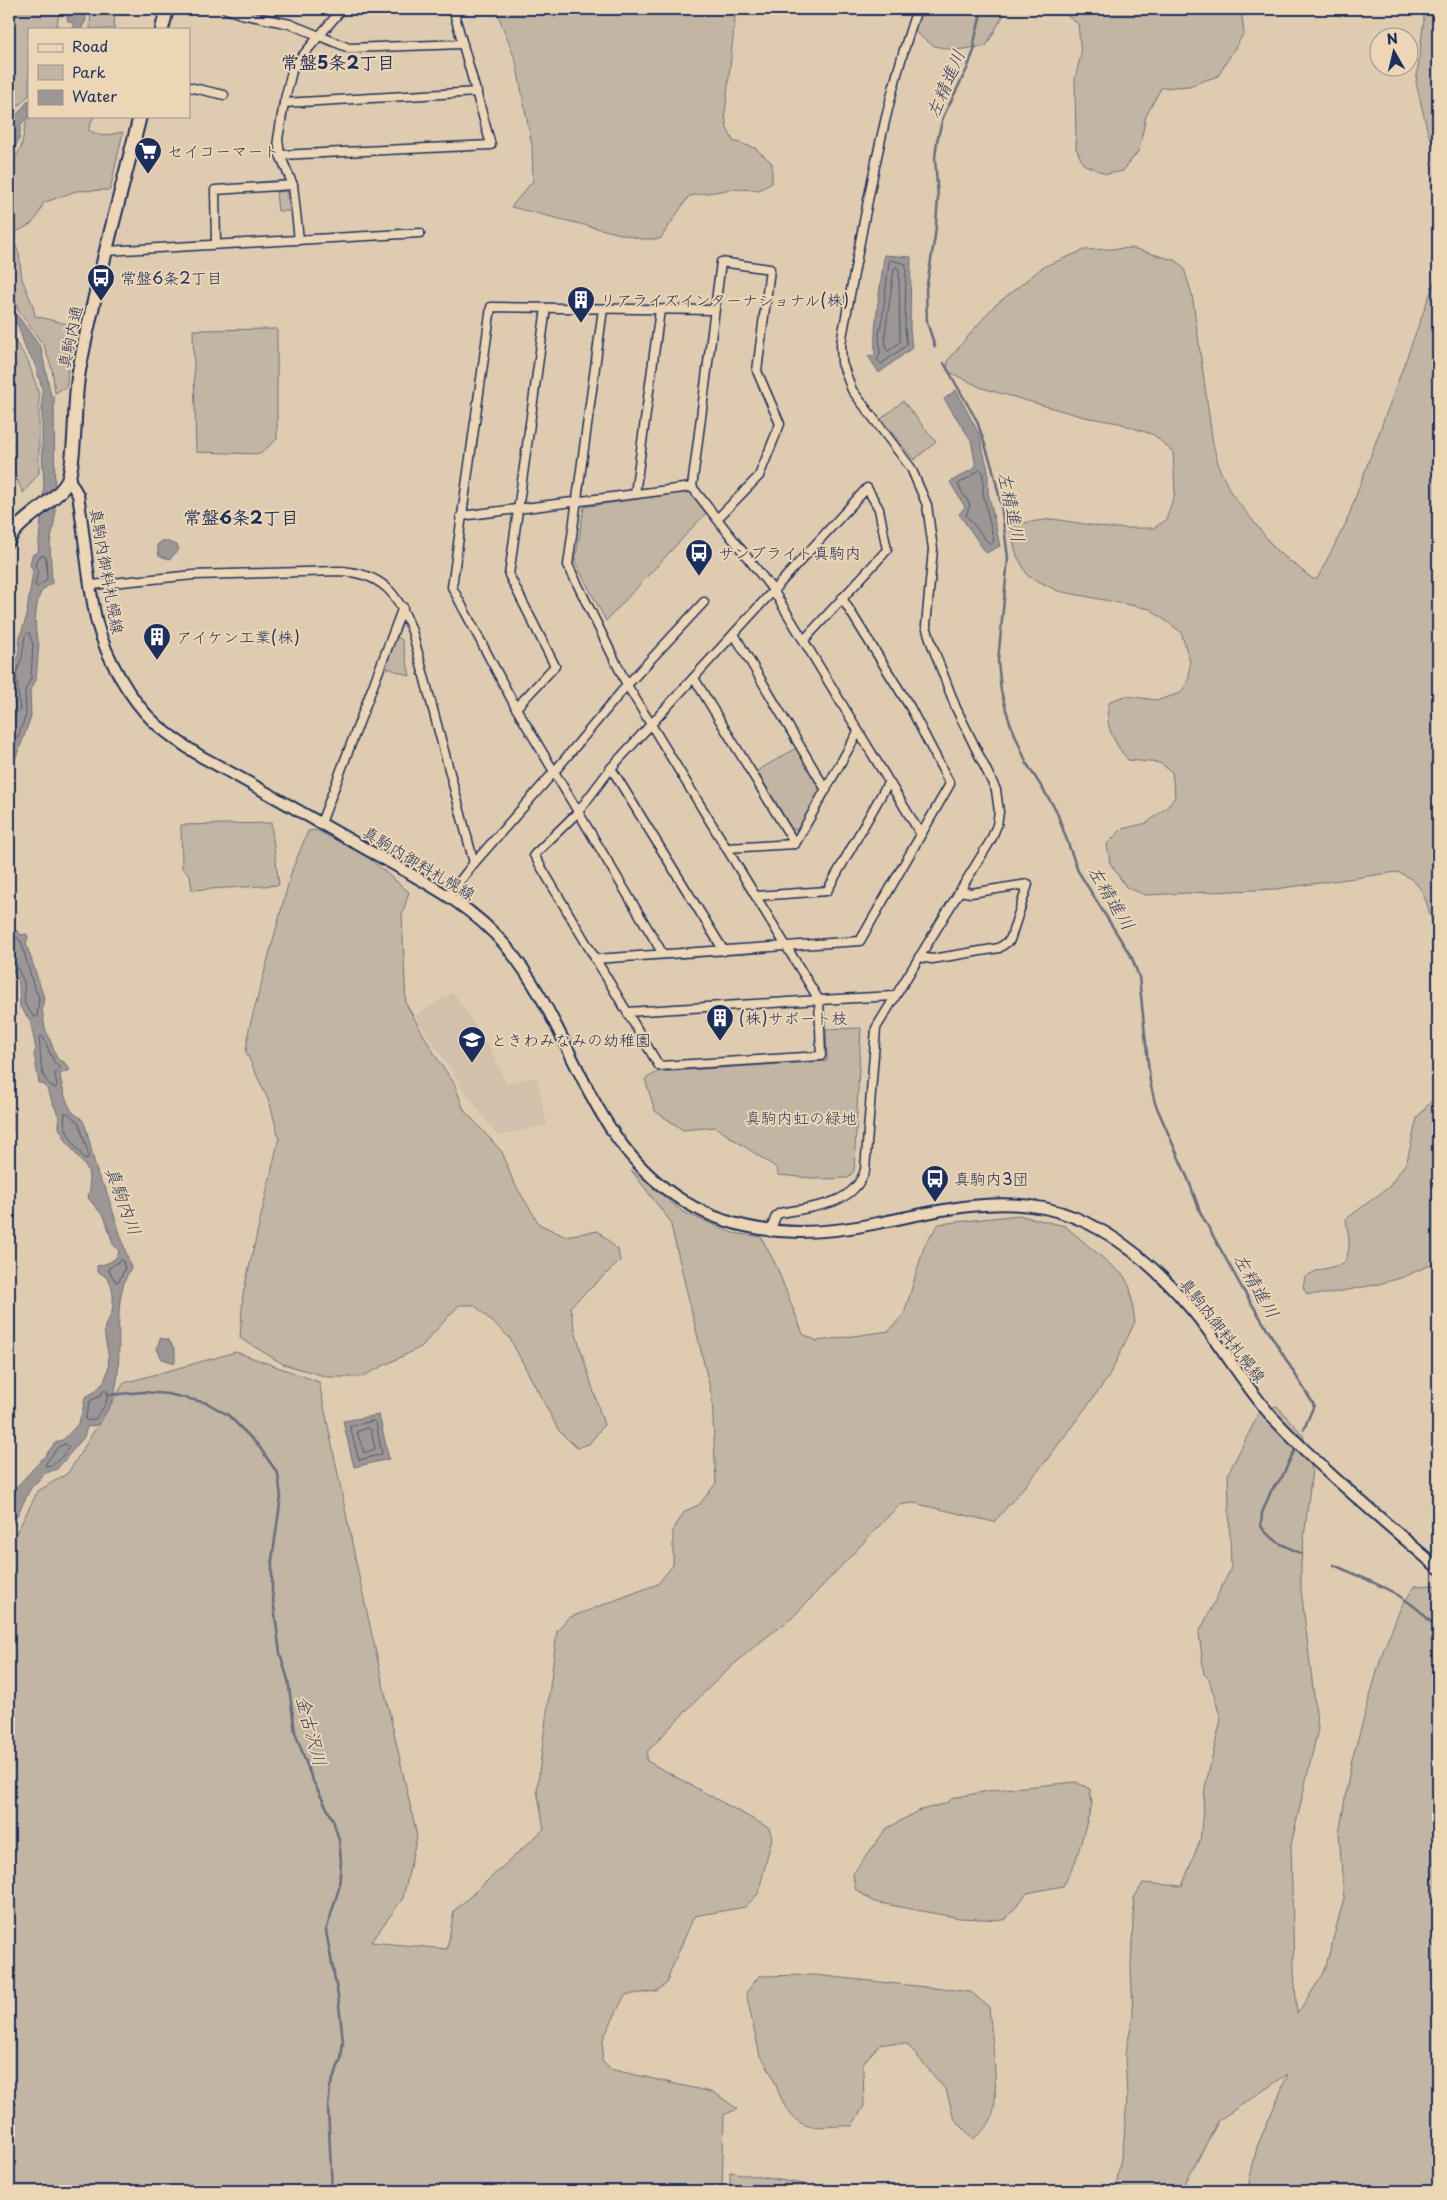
<svg xmlns="http://www.w3.org/2000/svg" width="1447" height="2200" font-family="'Playpen Sans','Klee One',sans-serif">
<rect width="100%" height="100%" fill="#dfccb0"/>
<filter id="ink" filterUnits="userSpaceOnUse"><feTurbulence type="fractalNoise" baseFrequency=".02" numOctaves="2"/><feDisplacementMap in="SourceGraphic" scale="10" xChannelSelector="R" yChannelSelector="G"/><feConvolveMatrix kernelMatrix="1 2 1 2 8 2 1 2 1" color-interpolation-filters="sRGB"/></filter>
<g filter="url(#ink)">
<polygon fill="#d1c0aa" points="453,992 492,1051 506,1083 537,1077 547,1125 498,1136 463,1089 415,1016"/>
<g fill="#c2b5a3" stroke="#6e7280">
<polygon points="9,9 60,9 56,29 29,29 29,95 9,115"/>
<polygon points="91,9 115,9 114,29 90,29"/>
<polygon points="496,9 736,9 725,115 727,128 733,141 755,148 772,163 772,183 759,190 733,189 689,196 660,239 641,239 511,207 533,181 532,146 516,62"/>
<polygon points="909,9 1007,9 986,46 956,50 934,46 912,30"/>
<polygon points="1058,9 1241,9 1244,33 1218,76 1189,86 1161,88 1146,116 1139,150 1123,171 1106,174 1083,164 1076,148 1075,79 1081,54 1078,24"/>
<polygon points="1422,9 1438,9 1438,153 1428,133 1416,83 1424,19"/>
<path d="M 33,116 L 94,116 L 88,130 L 102,136 L 123,132 L 110,190 L 76,191 L 43,203 C 38,219 33,225 17,231 L 14,241 L 19,254 L 22,279 L 33,306 L 35,316 L 67,324 L 73,329 L 68,357 L 67,386 L 55,393 L 52,369 L 44,346 L 18,310 L 13,293 L 9,289 L 9,168 L 21,148 L 26,121 Z"/>
<polygon points="286,191 290,211 278,211 276,192"/>
<path d="M 1132,248 L 1177,261 L 1184,269 L 1192,294 L 1213,444 L 1220,470 L 1231,493 L 1276,550 L 1313,579 L 1317,579 L 1346,523 L 1438,272 L 1438,937 C 1425,910 1430,883 1397,872 L 1276,889 L 1145,895 L 1126,887 L 1110,863 L 1107,844 L 1122,829 L 1147,823 L 1167,807 L 1175,797 L 1172,772 L 1160,763 L 1128,760 C 1114,743 1102,722 1110,701 L 1125,696 L 1158,700 L 1181,693 L 1189,678 L 1190,662 L 1181,632 L 1150,609 L 1058,591 L 1028,576 L 1017,556 L 1011,533 L 1014,524 L 1053,519 L 1110,528 L 1154,528 L 1166,520 L 1175,493 L 1173,452 L 1154,435 L 1119,423 L 1084,417 L 982,388 L 947,371 L 948,360 L 993,307 L 1043,267 L 1084,250 Z"/>
<polygon points="277,329 277,439 260,454 196,452 193,330"/>
<polygon points="9,332 28,361 39,394 39,473 23,493 15,475 14,445 9,442"/>
<polygon points="903,401 936,442 914,460 881,419"/>
<polygon points="690,491 706,513 606,621 575,562 584,507"/>
<polygon points="396,636 402,640 410,676 382,666 389,642"/>
<polygon points="796,748 820,790 798,830 792,829 757,771"/>
<polygon points="271,823 279,885 192,890 190,875 182,868 181,825"/>
<polygon points="316,830 365,855 409,892 402,915 406,1004 438,1060 454,1083 464,1110 502,1152 513,1181 539,1224 564,1236 598,1231 618,1250 620,1261 570,1307 576,1334 604,1425 589,1444 577,1448 559,1431 509,1337 474,1305 459,1305 421,1347 361,1377 328,1377 283,1364 240,1338 243,1294 279,1138 270,1104 246,1052 249,1029 292,870 308,831"/>
<polygon points="861,1028 854,1171 848,1178 824,1179 778,1175 777,1168 715,1127 683,1130 655,1111 645,1079 658,1072 827,1061 826,1029"/>
<path d="M 1438,1093 L 1438,1261 L 1404,1277 L 1379,1284 L 1327,1294 L 1307,1294 L 1303,1287 L 1305,1277 L 1316,1271 L 1343,1264 C 1353,1250 1348,1235 1346,1219 L 1389,1187 L 1407,1161 L 1417,1118 Z"/>
<path d="M 631,1170 L 683,1212 L 733,1233 L 761,1237 L 776,1265 L 803,1334 L 817,1341 L 889,1331 L 904,1314 L 925,1244 L 939,1224 L 1018,1215 L 1065,1226 L 1124,1276 L 1130,1288 L 1135,1322 L 1108,1378 L 1043,1465 L 994,1522 L 914,1503 L 899,1505 L 791,1619 C 737,1656 692,1704 647,1752 L 647,1761 L 769,1828 L 772,1838 L 758,1894 L 745,1907 L 694,1916 L 670,1972 L 667,1983 L 657,1991 L 625,1995 L 603,2039 L 602,2061 L 610,2069 L 715,2093 L 737,2109 L 724,2115 L 722,2191 L 9,2191 L 9,1547 L 38,1491 L 68,1473 L 124,1383 L 236,1352 L 319,1382 L 358,1572 L 417,1836 L 403,1898 L 371,1942 L 447,1949 L 454,1911 L 544,1829 L 537,1790 L 557,1631 L 568,1618 L 658,1584 L 673,1565 L 673,1530 L 685,1511 L 699,1505 L 716,1483 L 712,1397 L 670,1221 Z"/>
<polygon points="1277,1406 1303,1435 1312,1470 1301,1563 1301,1589 1318,1729 1291,1845 1294,1970 1297,2014 1324,1973 1344,1898 1339,1834 1351,1763 1383,1651 1401,1607 1415,1586 1434,1585 1438,1588 1438,2191 1247,2191 1257,2147 1288,2074 1219,2120 1181,2191 1108,2191 1116,2186 1124,2139 1127,2098 1125,2055 1133,2017 1131,1967 1134,1898 1143,1883 1182,1886 1200,1841 1205,1788 1221,1719 1209,1679 1204,1674 1199,1633 1231,1568 1228,1474 1260,1411"/>
<polygon points="1076,1782 1090,1789 1092,1804 1075,1863 1063,1886 1027,1893 1005,1920 959,1918 874,1902 855,1889 853,1874 886,1829 918,1811 947,1803 953,1798 993,1790"/>
<path d="M 815,1975 L 971,1992 L 989,2007 C 991,2031 1001,2099 991,2119 C 988,2126 979,2135 973,2139 L 954,2118 L 946,2090 L 907,2044 L 881,2043 L 863,2063 L 864,2106 L 852,2126 C 841,2125 814,2129 805,2125 C 777,2113 779,2076 760,2056 L 746,1993 L 759,1976 Z"/>
<polygon points="730,2172 804,2184 803,2191 765,2186 764,2191 730,2191"/>
</g>
<g fill="#9c9694" stroke="#686d7e">
<polygon points="65,9 85,9 86,20 81,29 73,29 74,24 68,21"/>
<polygon points="29,100 29,116 21,124 19,139 9,160 9,124"/>
<path d="M 884,255 L 911,257 L 910,329 L 912,348 L 879,373 L 868,356 L 875,355 C 873,322 881,288 884,255 Z"/>
<path d="M 9,304 L 41,348 L 51,396 L 54,397 L 55,517 L 50,545 L 52,583 C 49,585 45,588 42,591 C 35,600 33,634 39,643 L 36,680 L 30,691 L 31,716 L 22,742 L 9,774 L 9,714 L 15,709 L 11,674 L 18,656 L 20,636 L 26,618 L 33,571 L 30,565 L 32,555 L 38,552 L 44,485 L 42,450 L 42,388 L 34,362 L 26,350 L 18,325 L 9,318 Z"/>
<polygon points="956,390 979,434 988,470 988,492 1000,546 986,553 959,514 965,507 950,482 976,467 971,440 944,399"/>
<polygon points="163,540 177,545 179,549 170,559 159,556 157,545"/>
<path d="M 9,925 L 22,935 L 27,934 L 28,938 L 26,943 L 44,998 L 42,1009 L 45,1028 L 58,1060 L 64,1062 L 70,1070 L 60,1074 C 61,1084 66,1103 72,1111 C 75,1115 81,1117 83,1121 C 91,1136 94,1178 105,1187 L 131,1268 C 105,1308 133,1373 105,1414 C 103,1417 101,1422 98,1424 C 96,1426 90,1426 87,1427 L 84,1437 L 57,1469 L 46,1473 L 31,1488 L 9,1531 L 9,1495 L 45,1456 L 55,1443 L 64,1439 L 77,1425 L 82,1414 L 85,1397 C 103,1389 111,1374 108,1353 C 107,1345 103,1334 105,1326 C 107,1321 111,1317 112,1312 C 115,1297 113,1276 97,1272 L 97,1266 C 106,1264 117,1261 119,1251 L 113,1244 L 105,1218 L 88,1198 L 90,1189 L 88,1170 L 67,1142 L 59,1128 L 59,1117 L 45,1085 L 39,1083 L 34,1054 L 36,1049 L 30,1020 L 20,1007 L 19,984 L 9,962 Z"/>
<polygon points="9,1101 11,1103 13,1129 9,1140"/>
<polygon points="160,1338 169,1340 175,1350 175,1363 162,1359 157,1349"/>
<polygon points="379,1415 389,1459 354,1467 343,1421"/>
</g>
<g fill="none" stroke-linecap="round" stroke-linejoin="round">
<g stroke="#4f5874" stroke-width="1">
<polygon points="891,260 906,264 905,329 907,345 881,364 877,360 880,354 879,333 883,314 889,262"/>
<polygon points="897,267 899,270 900,342 888,351 886,349 885,334 894,269"/>
<polygon points="980,470 983,472 983,493 994,541 990,545 966,515 970,505 958,485"/>
<polygon points="43,555 46,557 47,580 37,587 35,585 38,572 35,565 37,559"/>
<polyline points="9,717 14,716 20,710 16,674 22,657 25,636 29,632 33,645 31,678 25,691 26,715 9,761"/>
<polyline points="9,931 21,941 33,984 39,998 37,1017 34,1017 25,1005 24,982 14,961 9,960"/>
<path d="M 41,1036 L 43,1037 L 54,1062 L 59,1067 L 55,1074 L 57,1086 L 55,1088 C 37,1079 42,1056 39,1038 Z"/>
<path d="M 65,1113 L 68,1113 L 79,1123 L 89,1156 L 87,1159 L 84,1158 C 75,1145 61,1130 65,1113 Z"/>
<polygon points="122,1260 125,1268 119,1281 116,1282 108,1269"/>
<polygon points="104,1390 108,1392 106,1404 95,1419 87,1421 85,1419 90,1401 100,1396"/>
<polygon points="373,1421 376,1423 382,1454 359,1460 350,1427"/>
<polygon points="368,1428 371,1430 375,1449 364,1453 357,1432"/>
<path d="M 66,1444 L 69,1447 C 63,1455 56,1466 46,1466 L 46,1463 L 58,1447 Z"/>
</g>
<g stroke="#686d7e" stroke-width="2.5">
<polyline points="935,347 927,322 926,290 935,236 938,198 935,158 937,141 943,117 967,69 975,48 974,43 982,9"/>
<polyline points="944,363 977,421 992,466 1001,504 1008,558 998,661 1001,691 1009,720 1027,764 1056,810 1078,871 1132,958 1139,977 1150,1082 1155,1103 1188,1179 1201,1214 1242,1288 1314,1405 1304,1429"/>
<polyline points="109,1395 143,1392 168,1394 207,1403 228,1415 258,1445 278,1474 281,1497 272,1560 272,1591 280,1653 288,1680 295,1732 312,1779 333,1820 339,1840 341,1861 339,1888 326,1931 338,1996 343,2041 341,2059 330,2087 328,2108 332,2191"/>
<polyline points="1296,1447 1282,1477 1271,1491 1262,1513 1261,1526 1265,1532 1279,1543 1302,1554"/>
<path d="M 1334,1565 C 1371,1582 1415,1596 1438,1632"/>
</g>
<defs>
<g id="minor">
<polyline points="226,9 241,14 290,24 349,48 463,44"/>
<polyline points="189,87 224,95"/>
<polyline points="284,103 477,92"/>
<polyline points="280,155 491,145 453,9"/>
<polyline points="299,240 293,185 280,155 278,139 284,103 293,67 342,9"/>
<polyline points="216,244 215,190 293,185"/>
<polyline points="106,251 420,233"/>
<polyline points="603,309 568,565 627,685 819,1000 894,996"/>
<polyline points="692,487 721,262 770,269 757,371 780,424 759,476 718,518"/>
<polyline points="635,494 660,310"/>
<polyline points="461,516 692,487 773,590 920,833"/>
<path d="M 91,585 L 194,575 L 339,571 C 382,573 398,593 412,631 L 474,863"/>
<polyline points="734,634 826,790"/>
<polyline points="694,678 795,844"/>
<polyline points="516,708 555,666 509,575 546,308"/>
<polyline points="611,768 724,951"/>
<polyline points="321,823 403,607"/>
<polyline points="727,848 795,844 858,732"/>
<polyline points="449,895 474,863 554,772 627,685 704,602"/>
<polyline points="756,896 827,891 888,783"/>
<polyline points="663,954 516,708 452,587 491,307 714,310"/>
<polyline points="919,957 932,959 999,948 1010,940 1028,884 971,893 959,891"/>
<polyline points="595,959 860,941 950,784 910,707 842,598"/>
<polyline points="627,1012 819,1000 821,1056 659,1066 534,855 578,812 611,768 867,488 879,509 887,550 804,640"/>
<path d="M 770,1232 L 776,1216 L 780,1213 C 811,1207 854,1206 865,1170 L 876,1028 L 991,840 L 997,825 L 999,812 L 996,790 L 956,708 L 932,645 L 926,626 L 933,549 L 927,505 L 911,468 L 852,390 L 842,363 L 841,345 L 843,332 C 864,223 881,114 917,9"/>
</g>
<path id="secondary" d="M 69,479 L 78,495 C 85,537 87,581 97,623 C 106,657 129,699 156,724 C 170,736 186,747 202,757 C 260,788 318,822 375,854 C 422,881 469,903 505,945 C 575,1027 586,1143 685,1202 C 744,1238 813,1237 878,1223 C 933,1212 987,1197 1044,1208 C 1105,1221 1153,1263 1192,1310 C 1221,1344 1243,1384 1273,1418 C 1324,1472 1382,1519 1438,1568"/>
<g id="trunk">
<polyline points="162,29 167,9"/>
<path d="M 9,540 C 18,518 64,498 69,477 C 77,445 73,405 79,371 C 95,286 119,201 140,116"/>
</g>
</defs>
<use href="#minor" stroke="#1b2f5e" stroke-width="11"/>
<use href="#secondary" stroke="#1b2f5e" stroke-width="14"/>
<use href="#trunk" stroke="#1b2f5e" stroke-width="16"/>
<use href="#minor" stroke="#ecd6b5" stroke-width="8"/>
<use href="#secondary" stroke="#ecd6b5" stroke-width="10"/>
<use href="#trunk" stroke="#ecd6b5" stroke-width="12"/>
</g>
</g>
<defs>
<symbol id="supermarket-pin" viewBox="-11 -11 22 30"><path d="M0 17L-7.5 6A9.5 9.5 0 1 1 7.5 6Z" fill="#1b2f5e" stroke="#ecd6b5"/><path d="M-6-5.5h2.5l.6 2H6L4.5 2H-2.5L-4.4-4H-6ZM-1.5 3.2a1.3 1.3 0 1 0 .1 0ZM3 3.2a1.3 1.3 0 1 0 .1 0Z" fill="#fff"/></symbol>
<symbol id="bus-pin" viewBox="-11 -11 22 30"><path d="M0 17L-7.5 6A9.5 9.5 0 1 1 7.5 6Z" fill="#1b2f5e" stroke="#ecd6b5"/><path d="M-5-6H5V4H4V6H2V4H-2V6H-4V4H-5ZM-3.5-4V0h7V-4ZM-3.5 1.2v1.5H-2V1.2ZM2 1.2v1.5H3.5V1.2Z" fill="#fff"/></symbol>
<symbol id="building-pin" viewBox="-11 -11 22 30"><path d="M0 17L-7.5 6A9.5 9.5 0 1 1 7.5 6Z" fill="#1b2f5e" stroke="#ecd6b5"/><path d="M-4-6H4V6H1V3H-1V6H-4ZM-2.5-4.3h1.7v1.8h-1.7ZM.8-4.3h1.7v1.8H.8ZM-2.5-1h1.7V.8h-1.7ZM.8-1h1.7V.8H.8Z" fill="#fff"/></symbol>
<symbol id="school-pin" viewBox="-11 -11 22 30"><path d="M0 17L-7.5 6A9.5 9.5 0 1 1 7.5 6Z" fill="#1b2f5e" stroke="#ecd6b5"/><path d="M0-5L7-2L0 1L-7-2ZM-4 1L0 2.5L4 1V4Q0 6-4 4Z" fill="#fff"/></symbol>
</defs>
<g fill-rule="evenodd">
<use href="#supermarket-pin" x="132" y="135" width="32" height="43"/>
<use href="#bus-pin" x="85" y="262" width="32" height="43"/>
<use href="#building-pin" x="565" y="284" width="32" height="43"/>
<use href="#bus-pin" x="683" y="537" width="32" height="43"/>
<use href="#building-pin" x="141" y="621" width="32" height="43"/>
<use href="#building-pin" x="704" y="1002" width="32" height="43"/>
<use href="#school-pin" x="456" y="1024" width="32" height="43"/>
<use href="#bus-pin" x="919" y="1163" width="32" height="43"/>
</g>
<g text-anchor="middle" stroke-width="4" stroke-linejoin="round" paint-order="stroke">
<g font-size="16" fill="#1b2f5e" stroke="#ecd6b5" text-anchor="start">
<text x="167" y="157">セイコーマート</text>
<text x="120" y="284">常盤6条2丁目</text>
<text x="600" y="306">リアライズインターナショナル(株)</text>
<text x="718" y="559">サンブライト真駒内</text>
<text x="176" y="643">アイケン工業(株)</text>
<text x="739" y="1024">(株)サポート枝</text>
<text x="491" y="1046">ときわみなみの幼稚園</text>
<text x="954" y="1185">真駒内3団</text>
</g>
<g font-size="16" fill="#1b2f5e" stroke="#ecd6b5">
<text transform="translate(70 337) rotate(-78)" y="6">真駒内通</text>
<text transform="translate(107 571) rotate(80)" y="6">真駒内御料札幌線</text>
<text transform="translate(419 863) rotate(31)" y="6">真駒内御料札幌線</text>
<text transform="translate(1223 1330) rotate(52)" y="6">真駒内御料札幌線</text>
</g>
<g font-size="16" fill="#344368" stroke="#ecd6b5">
<text x="801" y="1124">真駒内虹の緑地</text>
</g>
<g font-size="18" font-weight="bold" fill="#1b2f5e" stroke="#ecd6b5">
<text x="338" y="69">常盤5条2丁目</text>
<text x="241" y="524">常盤6条2丁目</text>
</g>
<g font-size="18" font-style="italic" fill="#354469" stroke="#ecd6b5">
<text transform="translate(946 84) rotate(-67)" y="6">左精進川</text>
<text transform="translate(1011 507) rotate(78)" y="6">左精進川</text>
<text transform="translate(1111 898) rotate(59)" y="6">左精進川</text>
<text transform="translate(123 1201) rotate(70)" y="6">真駒内川</text>
<text transform="translate(1256 1286) rotate(60)" y="6">左精進川</text>
<text transform="translate(311 1731) rotate(75)" y="6">金古沢川</text>
</g>
</g>
<rect width="1447" height="2200" fill="none" stroke="#ecd6b5" stroke-width="30"/>
<rect x="15" y="15" width="1417" height="2170" fill="none" stroke="#1b2f5e" stroke-width="2" filter="url(#ink)"/>
<rect x="28" y="28" width="162" height="90" fill="#ecd6b5" stroke="#989392"/>
<rect x="38" y="44" width="25" height="8" fill="#ecd6b5" stroke="#989392"/>
<text x="72" y="52" font-size="15" fill="#1b2f5e">Road</text>
<rect x="38" y="65" width="25" height="15" fill="#c2b5a3" stroke="#989392"/>
<text x="72" y="78" font-size="15" fill="#1b2f5e">Park</text>
<rect x="38" y="90" width="25" height="15" fill="#9c9694" stroke="#989392"/>
<text x="72" y="102" font-size="15" fill="#1b2f5e">Water</text>
<g transform="translate(1394 52) rotate(352)"><circle r="24" fill="#ecd6b5" stroke="#989392"/>
<path d="M0-4L9 19L0 12L-9 19Z" fill="#1b2f5e"/>
<text y="-8" font-size="14" font-weight="bold" text-anchor="middle" fill="#1b2f5e">N</text>
</g>
</svg>
